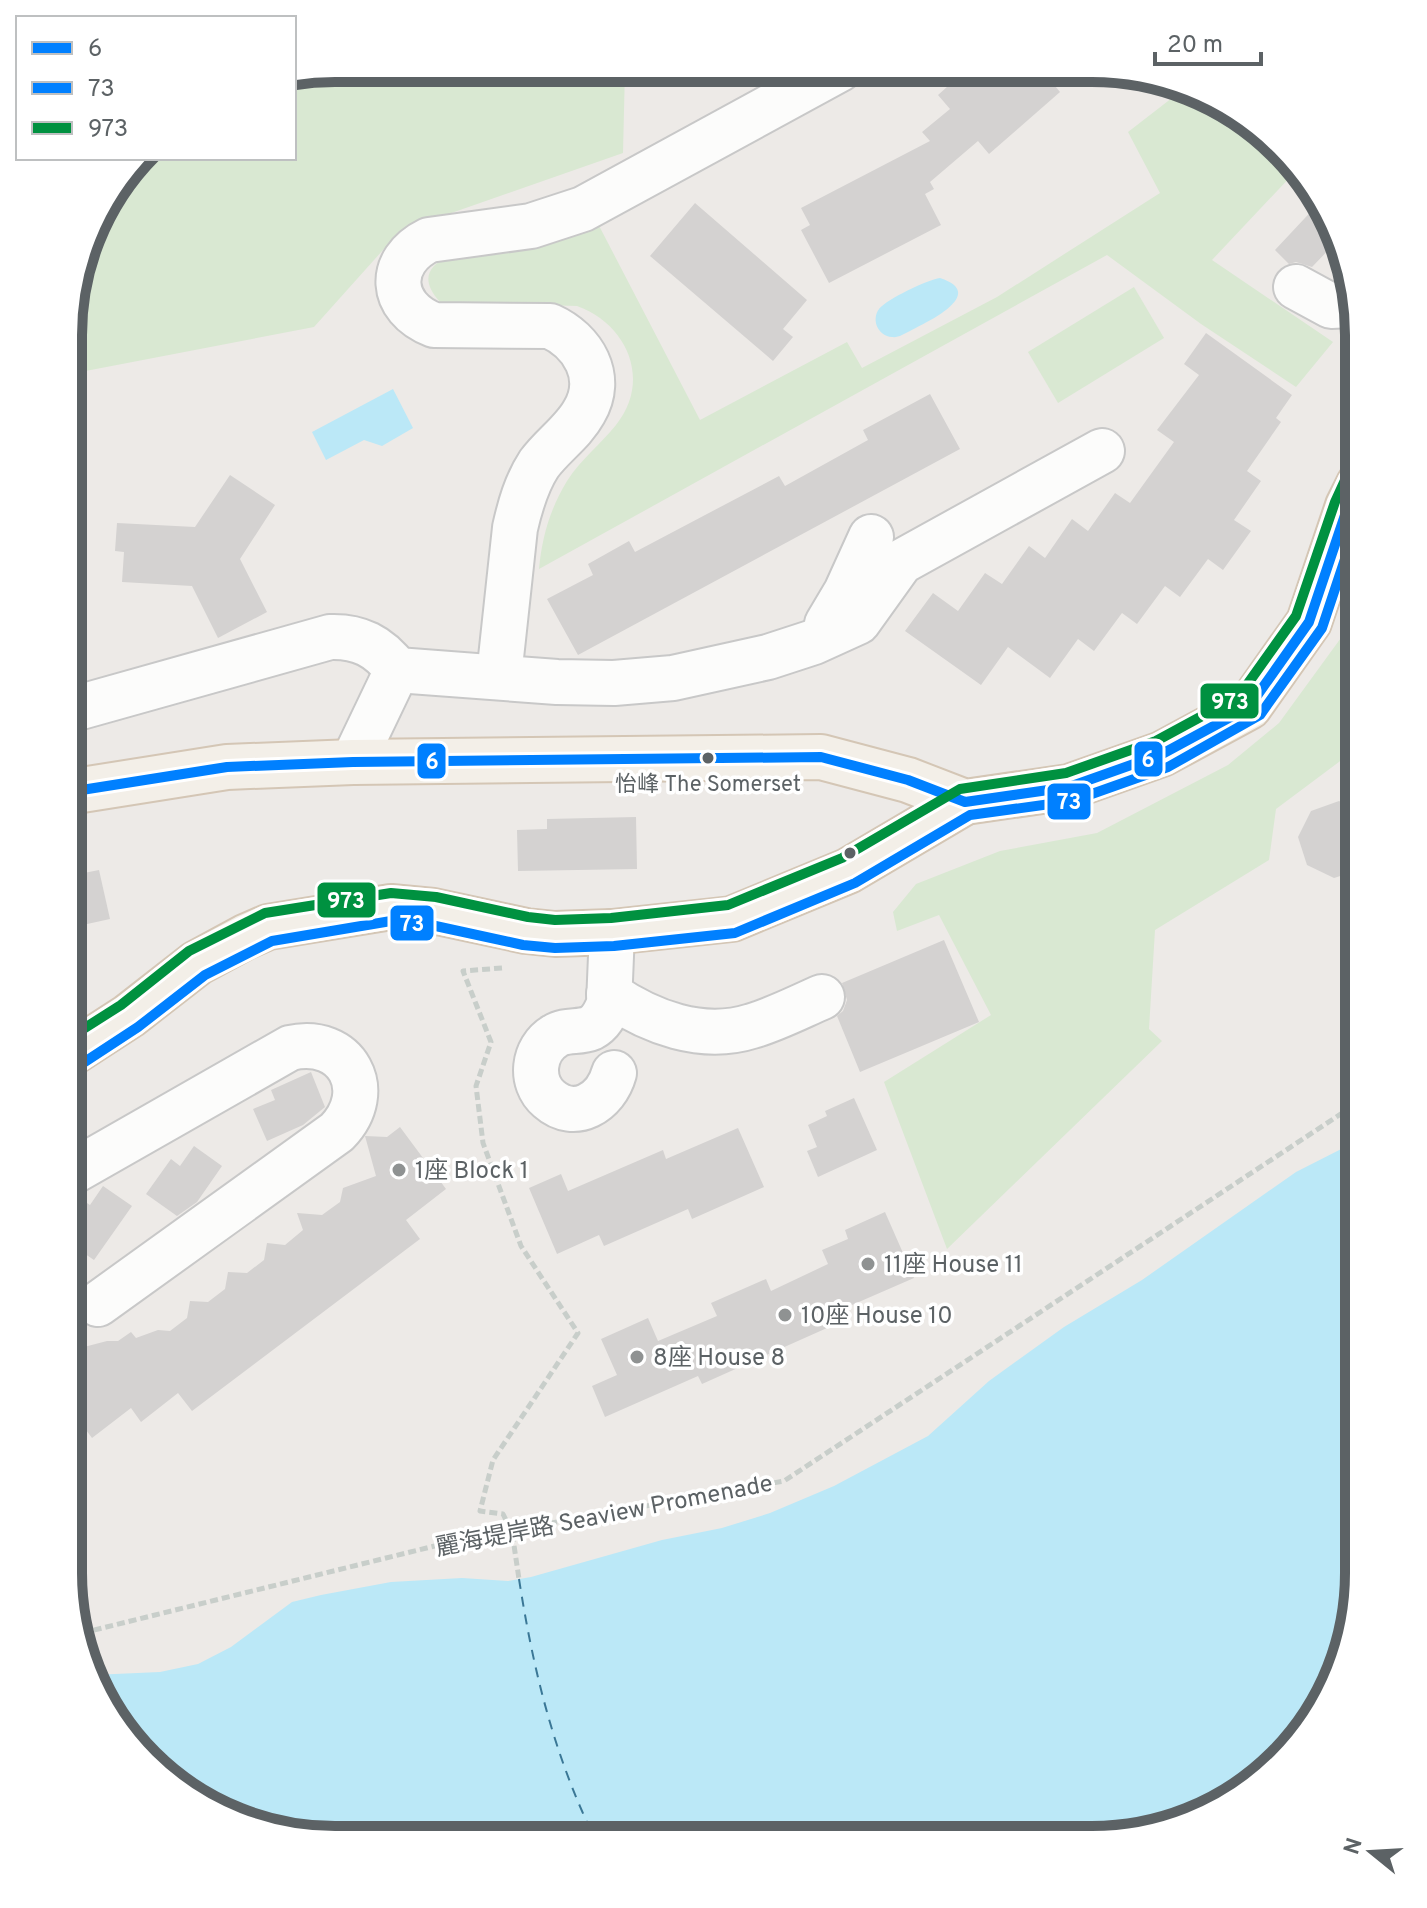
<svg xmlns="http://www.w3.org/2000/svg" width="1427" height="1908" font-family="Overpass,'Noto Sans TC',sans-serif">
<rect width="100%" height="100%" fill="#edeae7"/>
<g fill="#d9e8d2">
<polygon points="335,68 625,69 623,153 400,231 314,327 70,374 70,299 103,202 139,158 294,158 294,75"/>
<path d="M 1181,91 L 1241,113 L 1294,173 L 1212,260 L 1333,342 L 1296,387 L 1201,324 L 1107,255 L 539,569 C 542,537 550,509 567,481 C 581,459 600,445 616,425 C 652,380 627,324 577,306 L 440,302 C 422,282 425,268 448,256 L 595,218 L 700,420 L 847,342 L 862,368 L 997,297 L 1160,193 L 1128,132 Z"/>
<polygon points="1134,287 1164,338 1058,403 1028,352"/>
<polygon points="1359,599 1359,747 1276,809 1269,860 1155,930 1149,1029 1162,1041 947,1249 884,1082 991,1015 939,915 897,931 893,912 916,884 1000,851 1097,833 1228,765 1279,723 1346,631"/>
</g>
<g fill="#bbe8f7">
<path d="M 940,278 C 989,294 925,323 910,331 C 904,334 898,338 892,337 C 878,336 871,320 879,309 C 887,299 927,280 940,278 Z"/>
<polygon points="393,389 413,428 382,446 364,440 326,460 312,432"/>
<polygon points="1359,1140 1358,1591 1314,1721 1211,1812 1093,1840 300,1838 186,1795 96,1692 92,1675 160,1672 198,1664 231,1647 292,1602 321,1595 391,1582 462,1578 508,1581 531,1577 662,1540 722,1528 770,1513 834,1486 928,1436 989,1381 1064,1327 1142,1280 1296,1172"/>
</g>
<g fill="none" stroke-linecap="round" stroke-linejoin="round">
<path stroke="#3a7796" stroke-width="2" stroke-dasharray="10 8" stroke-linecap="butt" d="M 519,1579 C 533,1669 554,1756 595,1839"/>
</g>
<g fill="#d4d2d1">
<polygon points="966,70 1042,70 1060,92 989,154 978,141 930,182 934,189 925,194 941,225 829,283 801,230 810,225 801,208 930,141 922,132 950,109 938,95"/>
<polygon points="695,203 807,300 783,329 793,337 773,361 650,256"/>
<polygon points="1319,203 1331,216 1337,241 1312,267 1296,262 1289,264 1275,250"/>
<polygon points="1206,333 1292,395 1276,418 1281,422 1247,471 1261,481 1234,520 1251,531 1223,570 1208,559 1180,597 1165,586 1137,624 1122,613 1094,651 1078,639 1050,678 1008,647 981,685 905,631 933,593 958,611 985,573 1002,584 1029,546 1045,558 1072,519 1088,531 1115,493 1130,503 1174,442 1157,430 1199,375 1184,364"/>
<polygon points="930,394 960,449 578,655 547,599 593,575 588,564 629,541 635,552 779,476 785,486 868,440 863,430"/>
<polygon points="230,475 275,505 240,559 267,612 218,638 192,586 122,582 124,552 115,551 117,523 195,527"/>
<polygon points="1339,801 1359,811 1359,870 1334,878 1307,865 1298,837 1311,811"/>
<polygon points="636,817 637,869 518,871 517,830 547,829 547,819"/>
<polygon points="99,870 110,919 69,928 69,876"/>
<polygon points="944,940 979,1022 860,1072 837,1016 843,1011 847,1000 842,983"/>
<polygon points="311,1072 325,1107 303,1125 267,1141 253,1109 275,1100 271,1090"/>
<polygon points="854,1098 877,1150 818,1177 807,1151 817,1147 808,1125 827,1116 825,1111"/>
<polygon points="400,1127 446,1189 406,1220 420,1239 192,1411 178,1393 141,1422 131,1408 92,1438 68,1406 68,1359 84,1347 107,1341 118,1341 131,1332 136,1338 158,1330 170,1331 187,1318 190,1301 208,1302 225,1289 228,1272 247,1273 264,1260 267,1243 285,1245 303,1230 297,1213 322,1215 340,1202 343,1188 376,1176 365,1136 387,1137"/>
<polygon points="738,1128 764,1187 692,1219 688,1209 604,1246 599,1235 557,1254 529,1188 561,1174 568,1191 663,1150 666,1159"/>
<polygon points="194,1146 222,1166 197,1202 177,1216 146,1194 171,1159 180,1166"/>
<polygon points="103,1186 132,1206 94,1260 69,1243 69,1216 81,1199 90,1205"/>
<polygon points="885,1212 914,1278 822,1318 827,1328 702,1384 698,1376 605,1417 592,1386 617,1375 601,1339 648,1318 658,1341 717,1316 711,1303 766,1279 771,1291 828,1264 822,1250 848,1239 845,1230"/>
</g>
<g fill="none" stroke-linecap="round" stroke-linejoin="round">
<defs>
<g id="minor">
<polyline points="1296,287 1331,306 1352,305"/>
<polyline points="827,624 846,592 871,537"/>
<polyline points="397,670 557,682 614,683 673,678 768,657 814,642 858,622 901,562 1102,451"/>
<path d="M 499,676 L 515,528 C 520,506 526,484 539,464 C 552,446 573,432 584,412 C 605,377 583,341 550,326 L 434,325 C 389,308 386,261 429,240 L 531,226 L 583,209 L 840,69"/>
<path d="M 70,710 L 330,637 C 359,636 379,646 397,670"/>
<polyline points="353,762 397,670"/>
<path d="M 612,932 L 609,1004 C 605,1014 601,1023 591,1028 C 579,1033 566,1029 555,1036 C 533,1049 529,1082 549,1099 C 575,1122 606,1102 614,1073"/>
<path d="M 609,994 C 650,1022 702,1042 752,1026 C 776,1019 799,1007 822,997"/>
<path d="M 69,1174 L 290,1048 C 347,1035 377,1091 337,1132 L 98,1304"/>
</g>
<g id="major">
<polyline points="69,792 227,767 353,762 821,757 908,780 965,802 1069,787 1162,754 1249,707 1309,622 1348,506 1359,484"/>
<polyline points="69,1055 129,1016 197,963 245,937 268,927 391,907 433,911 526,931 555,934 612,932 732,919 848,871 965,802"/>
</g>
</defs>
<use href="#minor" stroke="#c8c8c8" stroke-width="48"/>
<use href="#major" stroke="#d4c6b5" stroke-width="48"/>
<g stroke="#c8ceca" stroke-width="5" stroke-dasharray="8 4" stroke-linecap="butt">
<polyline points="502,968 463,971 491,1042 476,1086 483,1143 521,1246 578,1333 493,1460 480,1511 503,1514 512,1532 519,1579"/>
<polyline points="82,1633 463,1539 784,1481 1359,1102"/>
</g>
<use href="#minor" stroke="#fcfcfb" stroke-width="44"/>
<use href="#major" stroke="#f3efe8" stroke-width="44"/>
<defs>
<polyline id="bus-1" points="69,792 227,767 353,762 821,757 908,780 965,802 1069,787 1162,754 1249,707 1309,622 1348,506 1359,484"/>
<polyline id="bus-2" points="77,1067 138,1027 205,975 272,941 391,921 431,925 523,945 555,948 614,946 735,933 855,883 970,815 1072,801 1168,767 1260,715 1322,628 1359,517"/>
<polyline id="bus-3" points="69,1038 121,1005 189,951 265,913 391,893 436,897 528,917 555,920 611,918 728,905 842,858 960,789 1066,773 1156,741 1239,696 1296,616 1335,502 1346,478"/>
</defs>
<use href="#bus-1" stroke="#fff" stroke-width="16"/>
<use href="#bus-2" stroke="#fff" stroke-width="16"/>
<use href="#bus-3" stroke="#fff" stroke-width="16"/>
<use href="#bus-1" stroke="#0080ff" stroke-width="10"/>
<use href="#bus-2" stroke="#0080ff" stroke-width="10"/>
<use href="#bus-3" stroke="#009140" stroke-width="10"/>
</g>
<g fill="#5c6265" stroke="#fff" stroke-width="3">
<circle cx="708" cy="758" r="7"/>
<circle cx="850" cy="853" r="7"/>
</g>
<g fill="#8f9292" stroke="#fff" stroke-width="3">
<circle cx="399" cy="1170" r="8"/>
<circle cx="868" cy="1264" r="8"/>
<circle cx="785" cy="1315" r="8"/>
<circle cx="637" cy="1357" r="8"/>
</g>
<g text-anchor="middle" stroke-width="7" stroke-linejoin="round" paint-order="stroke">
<g font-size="22" fill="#5c6265" stroke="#fff">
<text x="708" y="791">怡峰 The Somerset</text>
</g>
<g font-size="24" fill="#5c6265" stroke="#fff" text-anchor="start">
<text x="415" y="1178">1座 Block 1</text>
<text x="884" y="1272">11座 House 11</text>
<text x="801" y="1323">10座 House 10</text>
<text x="653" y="1365">8座 House 8</text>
</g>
<g font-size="24" fill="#5c6265" stroke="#fff">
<text transform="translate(604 1515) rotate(-11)" y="8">麗海堤岸路 Seaview Promenade</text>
</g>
</g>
<path d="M0 0H1427V1908H0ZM335 82H1092A253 253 0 0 1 1345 335V1573A253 253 0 0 1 1092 1826H335A253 253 0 0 1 82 1573V335A253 253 0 0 1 335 82Z" fill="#fff" fill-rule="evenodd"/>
<path fill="none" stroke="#5c6265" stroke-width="10" d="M335 82H1092A253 253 0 0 1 1345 335V1573A253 253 0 0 1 1092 1826H335A253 253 0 0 1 82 1573V335A253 253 0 0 1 335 82Z"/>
<g stroke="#fff" stroke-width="3">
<rect x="1199" y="682" width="61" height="38" rx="8" fill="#009140"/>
<rect x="1133" y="740" width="31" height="38" rx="8" fill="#0080ff"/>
<rect x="416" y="742" width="31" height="38" rx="8" fill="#0080ff"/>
<rect x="1046" y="782" width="46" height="39" rx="8" fill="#0080ff"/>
<rect x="316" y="881" width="61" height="38" rx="8" fill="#009140"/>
<rect x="389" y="904" width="46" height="38" rx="8" fill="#0080ff"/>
</g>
<g font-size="22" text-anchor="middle" font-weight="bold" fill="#fff">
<text x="1230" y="709">973</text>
<text x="1148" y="767">6</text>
<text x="432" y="769">6</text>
<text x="1069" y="809">73</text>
<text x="346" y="908">973</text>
<text x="412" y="931">73</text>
</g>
<rect x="16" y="16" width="280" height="144" fill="#ffffff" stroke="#bec0c1" stroke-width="2"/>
<rect x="32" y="42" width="40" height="12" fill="#0080ff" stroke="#bec0c1" stroke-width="2"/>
<text x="88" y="56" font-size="24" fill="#5c6265">6</text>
<rect x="32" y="82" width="40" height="12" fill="#0080ff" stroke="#bec0c1" stroke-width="2"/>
<text x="88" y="96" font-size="24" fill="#5c6265">73</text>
<rect x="32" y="122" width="40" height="12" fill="#009140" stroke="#bec0c1" stroke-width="2"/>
<text x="88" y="136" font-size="24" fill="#5c6265">973</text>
<g transform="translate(1371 1852) rotate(288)" stroke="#ffffff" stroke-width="6" paint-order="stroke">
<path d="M0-6L14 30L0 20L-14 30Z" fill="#5c6265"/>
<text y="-12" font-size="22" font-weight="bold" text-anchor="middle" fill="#5c6265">N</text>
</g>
<path d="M1155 52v12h106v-12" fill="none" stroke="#5c6265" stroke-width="4"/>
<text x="1167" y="52" font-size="24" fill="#5c6265" stroke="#ffffff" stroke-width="6" paint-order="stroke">20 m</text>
</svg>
